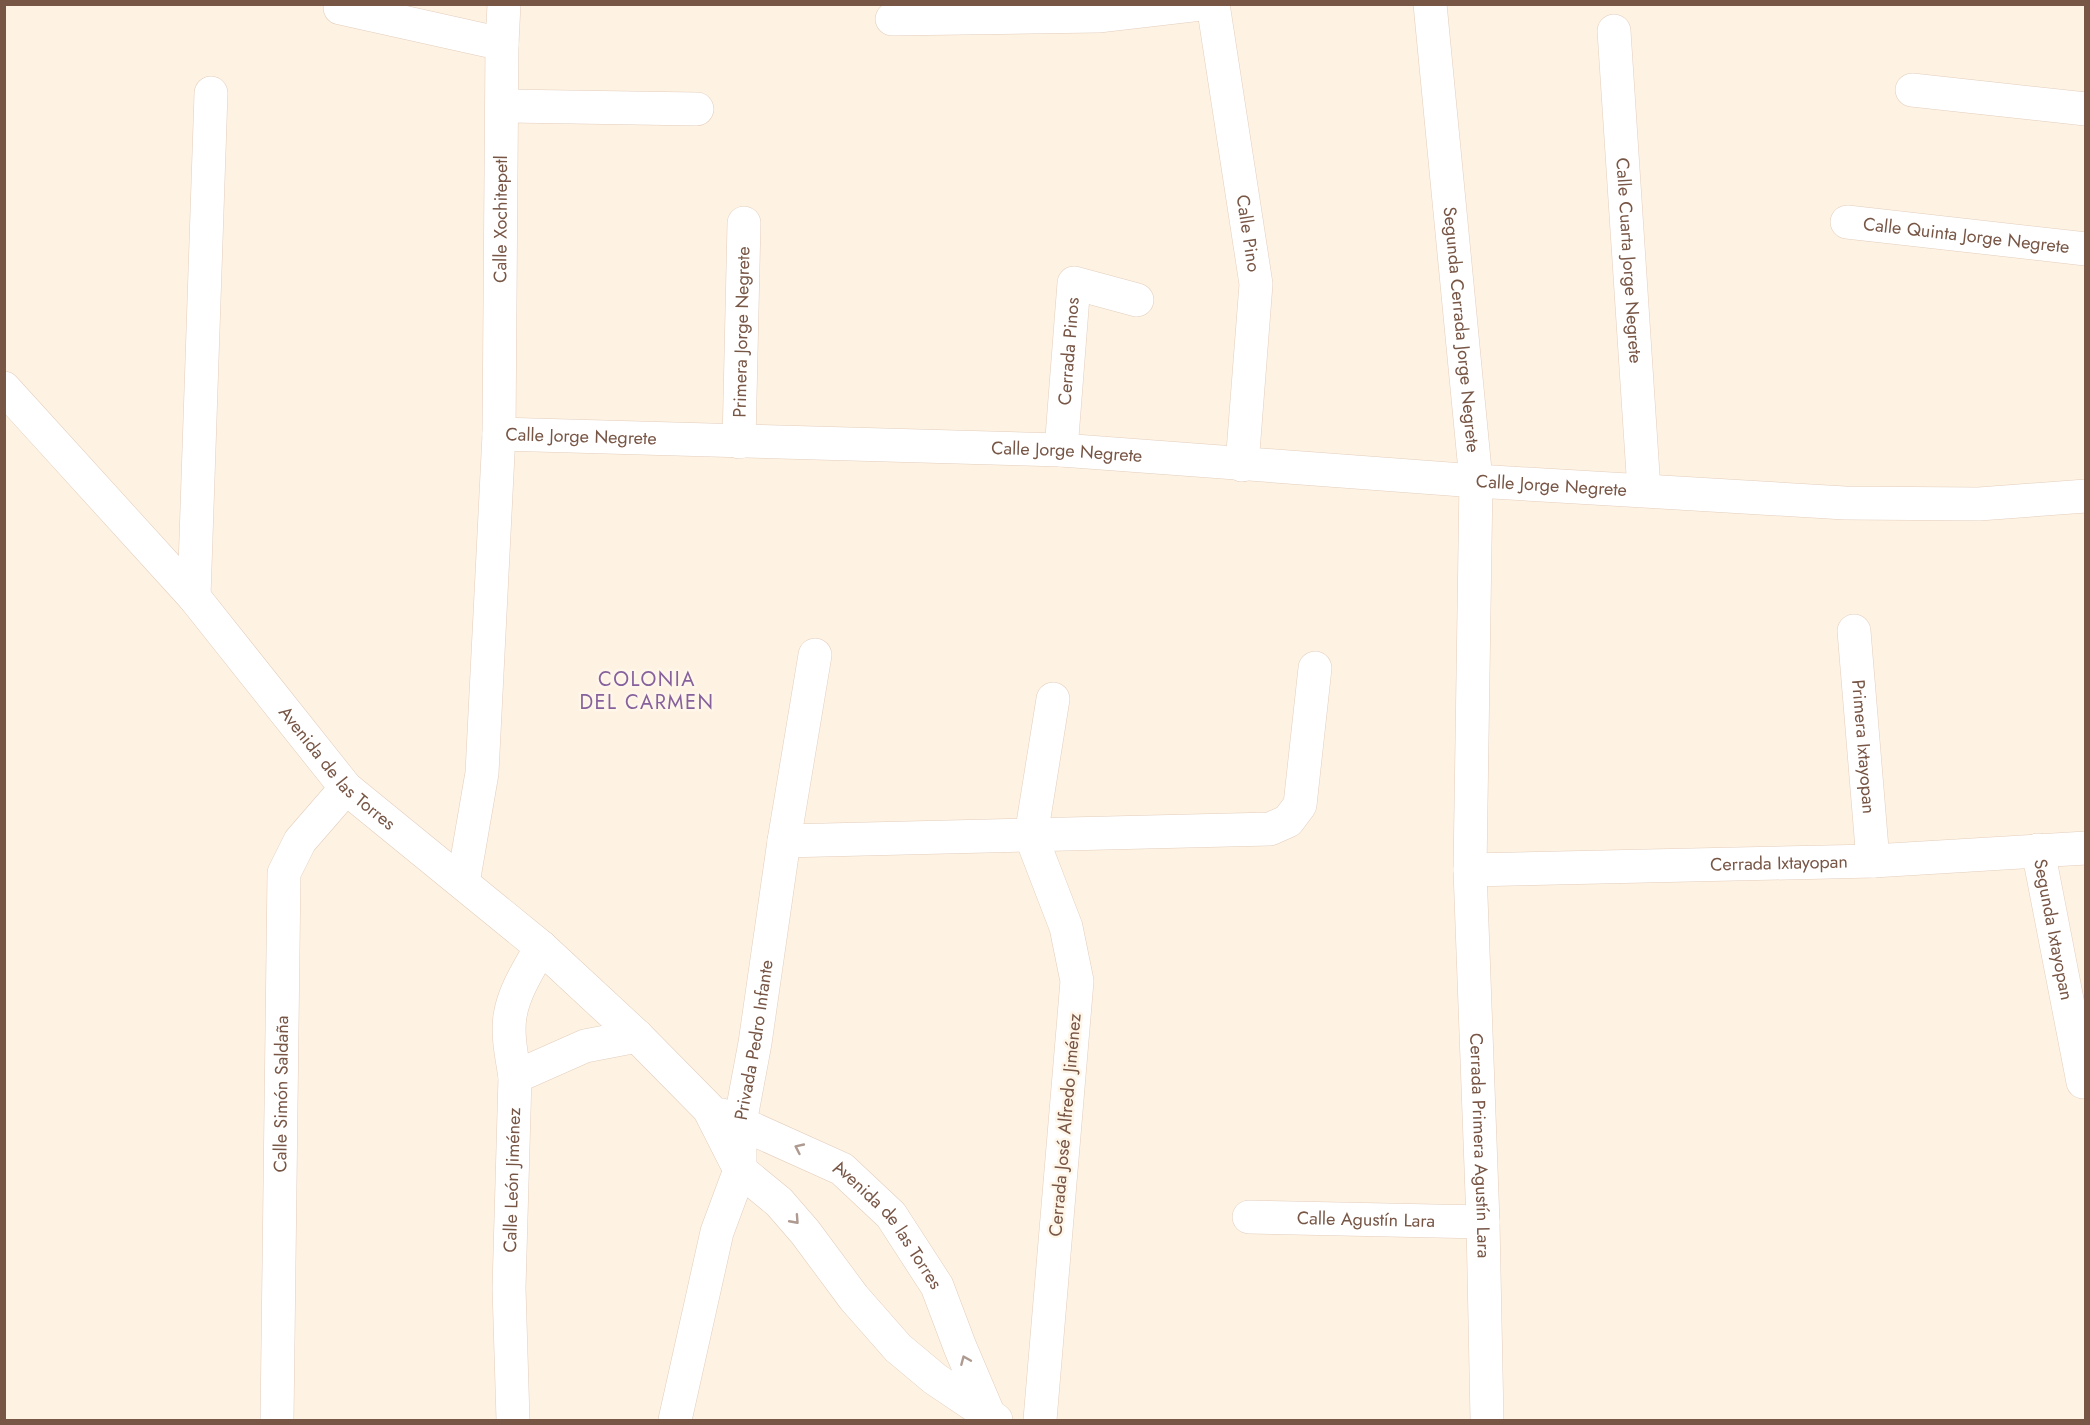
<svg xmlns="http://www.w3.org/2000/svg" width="2090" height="1425" font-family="Jost,sans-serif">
<rect width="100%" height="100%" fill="#fef2e2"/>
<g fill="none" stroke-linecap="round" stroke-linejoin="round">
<defs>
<g id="street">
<path id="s1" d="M 1213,4 L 1256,284 L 1242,465"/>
<path id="s2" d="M 1430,4 L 1476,481 L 1470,870 L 1483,1222 L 1487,1420"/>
<polyline points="340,8 502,44"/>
<polyline points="892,19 1098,16 1201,4"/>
<path id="s3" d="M 1614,31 L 1644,490"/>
<polyline points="1912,90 2086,109"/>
<polyline points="503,106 697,109"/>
<path id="s4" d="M 1847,222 L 2086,249"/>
<path id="s5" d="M 4,388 L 194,597 L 346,788 L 541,947 L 637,1036 L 709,1109 L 740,1170 L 779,1202 L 805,1232 L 854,1298 L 898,1348 L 935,1379 L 996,1420"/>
<path id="s6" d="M 499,434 L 1061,450 L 1476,481 L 1845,503 L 1979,504 L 2086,496"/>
<path id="s7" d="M 739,442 L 744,223"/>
<path id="s8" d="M 1061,450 L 1074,283 L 1137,300"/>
<polyline points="194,597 211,93"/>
<path id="s9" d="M 1854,631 L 1873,861"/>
<polyline points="1031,836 1066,927 1077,981 1040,1420"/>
<polyline points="1031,836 1053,699"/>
<polyline points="784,841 1270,829 1288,821 1300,805 1315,668"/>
<path id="s10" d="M 2038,850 L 2083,1082"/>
<path id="s11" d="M 1470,870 L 1873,861 L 2086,848"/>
<path id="s12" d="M 463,883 L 482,773 L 499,434 L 502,44 L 504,4"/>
<polyline points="515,1077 585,1046 637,1036"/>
<path id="s13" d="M 722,1115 L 842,1169 L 891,1215 L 937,1286 L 960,1347 L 988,1413"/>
<path id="s14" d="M 1249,1217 L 1483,1222"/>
<path id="s15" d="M 277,1420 L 284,873 L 300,841 L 346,788"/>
<path id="s16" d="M 513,1420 L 509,1288 L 515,1077 C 512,1057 507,1036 510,1016 C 514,991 529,969 541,947"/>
<path id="s17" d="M 675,1420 L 717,1232 L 740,1170 L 740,1123 L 755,1043 L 784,841 L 815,655"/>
</g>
</defs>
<use href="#street" stroke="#e3cebd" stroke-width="34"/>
<use href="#street" stroke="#fff" stroke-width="33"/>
</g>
<defs><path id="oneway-chevron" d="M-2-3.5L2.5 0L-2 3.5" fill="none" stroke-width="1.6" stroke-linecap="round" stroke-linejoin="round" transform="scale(1.5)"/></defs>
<g stroke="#ae9a90">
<use href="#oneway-chevron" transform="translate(799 1148) rotate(-155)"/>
<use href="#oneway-chevron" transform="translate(795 1220) rotate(48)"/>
<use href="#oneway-chevron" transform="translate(965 1360) rotate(-113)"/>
</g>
<g text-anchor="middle" stroke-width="5" stroke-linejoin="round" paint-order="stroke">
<g font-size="18" fill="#785646" stroke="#fff6ea">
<text dy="6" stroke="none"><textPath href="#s12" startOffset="666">Calle Xochitepetl</textPath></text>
<text dy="6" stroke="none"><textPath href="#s1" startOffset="232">Calle Pino</textPath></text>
<text dy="6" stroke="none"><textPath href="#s4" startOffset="120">Calle Quinta Jorge Negrete</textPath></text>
<text dy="6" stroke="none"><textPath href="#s3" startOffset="230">Calle Cuarta Jorge Negrete</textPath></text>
<text dy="6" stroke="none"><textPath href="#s2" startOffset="327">Segunda Cerrada Jorge Negrete</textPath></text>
<text dy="6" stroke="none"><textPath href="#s7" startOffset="110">Primera Jorge Negrete</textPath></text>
<text dy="6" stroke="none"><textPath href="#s8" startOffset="99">Cerrada Pinos</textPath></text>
<text dy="6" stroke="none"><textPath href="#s6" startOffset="82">Calle Jorge Negrete</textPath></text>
<text dy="6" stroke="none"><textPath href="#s6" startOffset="568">Calle Jorge Negrete</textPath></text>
<text dy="6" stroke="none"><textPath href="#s6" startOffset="1054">Calle Jorge Negrete</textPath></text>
<text dy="6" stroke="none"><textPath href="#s9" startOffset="116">Primera Ixtayopan</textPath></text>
<text dy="6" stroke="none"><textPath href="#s5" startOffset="506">Avenida de las Torres</textPath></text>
<text dy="6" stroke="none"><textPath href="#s11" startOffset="309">Cerrada Ixtayopan</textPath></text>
<text dy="6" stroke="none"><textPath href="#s10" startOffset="81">Segunda Ixtayopan</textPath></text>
<text dy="6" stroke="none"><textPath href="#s17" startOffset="390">Privada Pedro Infante</textPath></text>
<text dy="6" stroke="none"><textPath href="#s15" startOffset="326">Calle Simón Saldaña</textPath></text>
<text transform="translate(1065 1125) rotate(-85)" y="6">Cerrada José Alfredo Jiménez</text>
<text dy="6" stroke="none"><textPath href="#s2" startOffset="1144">Cerrada Primera Agustín Lara</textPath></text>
<text dy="6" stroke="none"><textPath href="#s16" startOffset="240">Calle León Jiménez</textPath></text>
<text dy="6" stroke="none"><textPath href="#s14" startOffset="117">Calle Agustín Lara</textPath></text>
<text dy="6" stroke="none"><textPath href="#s13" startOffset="204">Avenida de las Torres</textPath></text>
</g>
<g font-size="20" letter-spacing="1.5" fill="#86619c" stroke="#fff6ea">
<text x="647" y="686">COLONIA<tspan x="647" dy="23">DEL CARMEN</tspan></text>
</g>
</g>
<rect width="2090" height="1425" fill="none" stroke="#785646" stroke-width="12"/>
</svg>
